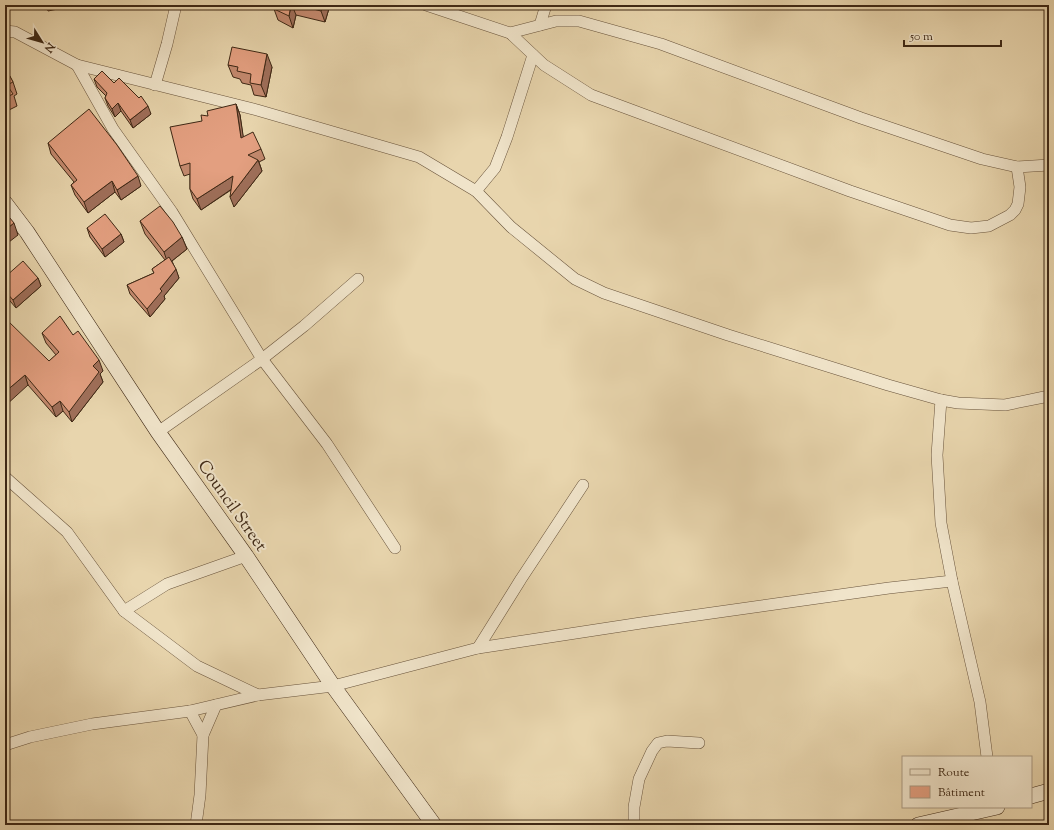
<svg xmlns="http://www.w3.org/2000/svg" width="1054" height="830" font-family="'Sorts Mill Goudy',serif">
<rect width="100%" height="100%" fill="#e8d5ad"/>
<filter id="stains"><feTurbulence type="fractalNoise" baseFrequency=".005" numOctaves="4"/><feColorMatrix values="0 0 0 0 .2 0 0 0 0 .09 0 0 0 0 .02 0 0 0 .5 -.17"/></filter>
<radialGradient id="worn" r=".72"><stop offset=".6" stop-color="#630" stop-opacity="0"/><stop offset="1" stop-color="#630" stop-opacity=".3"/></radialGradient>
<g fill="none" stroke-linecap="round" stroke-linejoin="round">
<defs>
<g id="street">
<polyline points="426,5 510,33 544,65 591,95 850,191 950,225 971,228 989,226 1010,215 1015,210 1018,204 1020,187 1017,167"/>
<polyline points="540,25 546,5"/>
<polyline points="5,31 15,32 77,65 257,110 419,157 476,191 511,227 575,279 604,293 728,335 888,385 941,400 958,403 1005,405 1049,396"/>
<polyline points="510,33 556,21 579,21 661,44 861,118 982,159 1017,167 1049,165"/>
<polyline points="77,65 113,129 172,212 262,359 327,444 395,548"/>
<polyline points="155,85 167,44 176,5"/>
<polyline points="476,191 495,168 507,137 533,55"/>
<polyline points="941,400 937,455 941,523 952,581 980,702 987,757"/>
<polyline points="158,432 262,359 304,326 358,279"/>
<polyline points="5,477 67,532 124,611 197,666 258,695"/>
<polyline points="124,611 167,584 246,556"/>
<polyline points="478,648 521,579 583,485"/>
<polyline points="190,711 203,735"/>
<polyline points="5,745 30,737 92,724 190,711 258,695 333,686 478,648 641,623 889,588 952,581"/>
<polyline points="196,825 200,795 203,735 216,705"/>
<polyline points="634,825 634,807 639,779 652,751 658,743 667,741 699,743"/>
</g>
<g id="secondary">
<polyline points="5,203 27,232 158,432 246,556 333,686 434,825"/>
<polyline points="1031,796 1049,791"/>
<polyline points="918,825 997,807"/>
</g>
</defs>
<use href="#street" stroke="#68533b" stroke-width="12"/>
<use href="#secondary" stroke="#3e2815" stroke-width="16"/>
<use href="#street" stroke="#f0e4ca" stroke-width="11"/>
<use href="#secondary" stroke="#f0e4ca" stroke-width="15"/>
</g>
<g fill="#c3896e" stroke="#3e2815">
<polygon points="46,5 77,5 48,11"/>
<polygon points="257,5 330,5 325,22 296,15 293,28 278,20 274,9"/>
<polygon points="228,65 272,67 266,97 254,95 251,85 242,83 240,79 233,77"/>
<polygon points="5,67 13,82 17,94 14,96 17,106 5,112"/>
<polygon points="94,79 114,83 151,114 133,128 121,111 115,117 108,106 105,98 106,96 97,87"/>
<polygon points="236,104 240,115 243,137 261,149 265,159 259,162 262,171 234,207 231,190 201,210 193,199 190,189 190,174 184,176 180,166 202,121 208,116"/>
<polygon points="48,143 141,186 121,200 115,192 88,213 75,195 71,185 74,182 51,154"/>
<polygon points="140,221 182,237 187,249 172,261 179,278 164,296 165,299 150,317 130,294 127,285 154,273 152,269 165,260 145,234"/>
<polygon points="87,228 121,234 124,242 105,257 90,237"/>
<polygon points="5,277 38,278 41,286 16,308 5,295"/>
<polygon points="5,323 49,361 56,355 46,343 42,333 73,335 103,371 100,374 103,382 72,422 63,411 56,417 28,385"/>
</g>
<g fill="#9f6f5a" stroke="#3e2815">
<polygon points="291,5 292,5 296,15 293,28 289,16"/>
<polygon points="323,5 330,5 325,22 321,11"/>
<polygon points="267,54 272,67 266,97 261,85"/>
<polygon points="118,103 121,111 115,117 112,109"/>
<polygon points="236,104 240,115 245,148 241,138"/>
<polygon points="148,106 151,114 133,128 130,120"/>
<polygon points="258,160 262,171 234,207 230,197"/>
<polygon points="138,176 141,186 121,200 117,190"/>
<polygon points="233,176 236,186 201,210 197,199"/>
<polygon points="112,181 115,192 88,213 84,202"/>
<polygon points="14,223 18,235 9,242 5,250 5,230"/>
<polygon points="121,234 124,242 105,257 102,249"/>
<polygon points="182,237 187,249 168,264 164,252"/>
<polygon points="176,269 179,278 164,296 165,299 150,317 147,309 160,289"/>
<polygon points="38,278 41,286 16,308 13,300"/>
<polygon points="99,360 103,371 100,374 103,382 72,422 69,412 93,366"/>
<polygon points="25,375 28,385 5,406 5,392"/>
<polygon points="60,401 63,411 56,417 52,407"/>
</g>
<g fill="#e39f80" stroke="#3e2815">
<polygon points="273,5 291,5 289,16 274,9"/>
<polygon points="298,5 323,5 321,11"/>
<polygon points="232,47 267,54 261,85 250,83 251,74 237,71 238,67 228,65"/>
<polygon points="5,67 13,82 7,85 13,94 5,98"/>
<polygon points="102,71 114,83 119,78 139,98 141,96 148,106 130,120 118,103 112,109 105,98 107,93 94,79"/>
<polygon points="236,104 241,138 253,132 261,149 248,155 258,160 230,197 233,176 197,199 190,189 190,163 180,166 170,127 202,121 201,115 208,116 207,111"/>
<polygon points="89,109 117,145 138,176 117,190 112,181 84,202 71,185 77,180 48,143"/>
<polygon points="160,206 173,222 182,237 164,252 140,221"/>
<polygon points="5,212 14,223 5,230"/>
<polygon points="105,214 121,234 102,249 87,228"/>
<polygon points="169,257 176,269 160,289 162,291 147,309 127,285 154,273 152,269"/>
<polygon points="23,261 38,278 13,300 5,291 5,277"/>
<polygon points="60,316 73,335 78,331 99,360 93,366 99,372 69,412 60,401 52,407 25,375 5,392 5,323 7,320 49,361 59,352 42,333"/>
</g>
<g text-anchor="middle" stroke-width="4" stroke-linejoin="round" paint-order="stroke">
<g font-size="17" fill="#3e2815" stroke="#f0e4ca">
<text transform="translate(233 505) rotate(55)" y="6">Council Street</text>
</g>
</g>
<rect width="1054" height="830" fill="none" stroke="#e8d5ad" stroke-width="20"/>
<rect x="6" y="6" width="1042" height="818" fill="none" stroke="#3e2815" stroke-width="2"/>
<rect x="10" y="10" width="1034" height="810" fill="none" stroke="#3e2815"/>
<rect x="902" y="756" width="130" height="52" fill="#f0e4ca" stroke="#a99982"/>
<rect x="910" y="769" width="20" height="6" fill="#f0e4ca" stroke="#a99982"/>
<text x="938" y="776" font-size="12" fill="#3e2815">Route</text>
<rect x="910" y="786" width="20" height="12" fill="#e39f80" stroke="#a99982"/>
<text x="938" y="796" font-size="12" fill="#3e2815">Bâtiment</text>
<g transform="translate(42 42) rotate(127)" stroke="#f0e4ca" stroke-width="3" paint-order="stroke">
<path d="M0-3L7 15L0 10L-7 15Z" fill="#3e2815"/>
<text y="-6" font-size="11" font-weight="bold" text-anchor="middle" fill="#3e2815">N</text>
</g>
<path d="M904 40v6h97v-6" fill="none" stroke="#3e2815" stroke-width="2"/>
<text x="910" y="40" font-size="12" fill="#3e2815" stroke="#f0e4ca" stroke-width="3" paint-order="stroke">50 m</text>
<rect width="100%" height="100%" filter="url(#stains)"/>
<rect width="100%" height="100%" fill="url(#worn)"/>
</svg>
